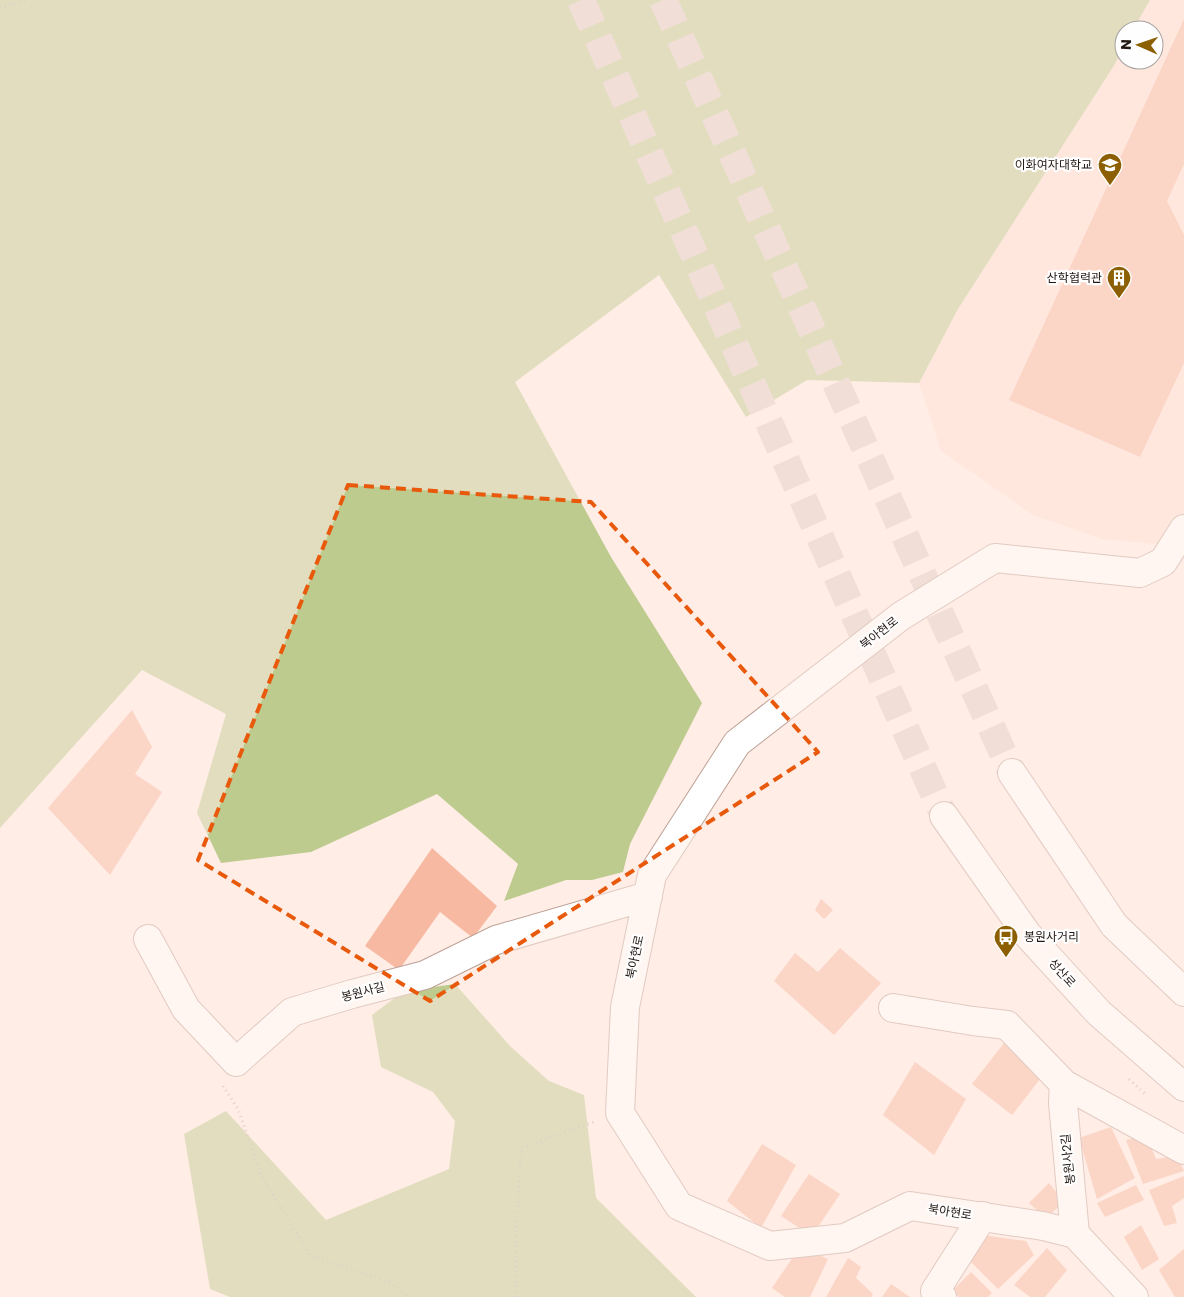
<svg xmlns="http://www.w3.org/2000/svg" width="1184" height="1297" font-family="Poppins,'Noto Sans KR',sans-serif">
<rect width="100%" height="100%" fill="#ffede6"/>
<polygon fill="#ffe0d5" points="1150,0 1184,0 1184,558 1155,544 1102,539 1033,515 941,451 919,383 958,309 1115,64 1124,47 1124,60 1154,60 1154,30 1133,30"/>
<g fill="#becb8f">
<polygon points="0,0 1150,0 1133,30 1124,30 1124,47 1115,64 958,309 919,383 807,380 746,417 659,275 515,382 611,557 702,703 630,844 623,872 592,880 566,880 504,901 518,864 437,794 311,852 221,863 197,813 226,714 142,670 0,828"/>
<polygon points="455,984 511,1047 549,1081 584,1095 596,1198 696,1297 230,1297 210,1289 184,1134 226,1111 326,1220 449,1169 455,1121 433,1092 381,1067 372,1015 404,991"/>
</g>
<g fill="#f7b9a1">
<polygon points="1184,19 1184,164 1167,201 1184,235 1184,363 1140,457 1009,400"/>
<polygon points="132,710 152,747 135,774 162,792 110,875 48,808"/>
<polygon points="432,848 497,906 473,938 440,912 399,970 365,946"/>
<polygon points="821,899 833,910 824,919 815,910"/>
<polygon points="840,948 881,983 834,1035 774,981 795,953 818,972"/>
<polygon points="1004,1043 1044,1074 1012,1115 972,1084"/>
<polygon points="915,1062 966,1099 934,1155 883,1115"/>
<polygon points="1111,1127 1135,1178 1097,1199 1079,1138"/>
<polygon points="1146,1135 1156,1159 1177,1156 1184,1171 1143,1184 1126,1140"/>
<polygon points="762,1144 796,1165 761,1228 727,1201"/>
<polygon points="809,1174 840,1194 812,1236 781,1216"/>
<polygon points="1184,1176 1184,1198 1172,1206 1177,1223 1164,1226 1149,1190"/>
<polygon points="1049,1183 1064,1202 1046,1218 1029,1203"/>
<polygon points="1136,1185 1144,1200 1105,1217 1097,1203"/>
<polygon points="1141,1225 1159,1259 1142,1270 1124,1237"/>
<polygon points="982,1235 1026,1241 1034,1255 998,1289 965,1256"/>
<polygon points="800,1247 828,1259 810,1297 785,1297 772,1288"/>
<polygon points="1047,1248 1067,1270 1045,1297 1030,1297 1014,1285"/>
<polygon points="1184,1249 1184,1297 1175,1297 1159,1270"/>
<polygon points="848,1258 861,1267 856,1278 873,1294 871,1297 826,1297"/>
<polygon points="971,1272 992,1293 988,1297 959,1297 952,1291"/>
<polygon points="891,1284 910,1297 882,1297"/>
</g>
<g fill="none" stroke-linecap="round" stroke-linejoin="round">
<g stroke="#decdc6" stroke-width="28" stroke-dasharray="28 14" stroke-linecap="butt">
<polyline points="581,0 944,816"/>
<polyline points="663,0 1012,773"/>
</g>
<defs>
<g id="minor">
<polyline points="148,939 186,1009 236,1062 292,1012 352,994 425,975 496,940 648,896"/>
<polyline points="893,1008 973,1021 1007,1025 1064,1084 1184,1150"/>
<polyline points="1064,1084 1063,1103 1075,1234"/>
<polyline points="942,1297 935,1291 983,1216"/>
<polyline points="1134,1297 1075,1234 1043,1226 910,1206 845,1238 770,1246 679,1206 620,1113 625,1007 652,875 737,743 901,616 995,558 1140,573 1163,562 1184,529"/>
</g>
<g id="major">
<polyline points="1012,773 1114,925 1184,992"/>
<polyline points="944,816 1027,934 1099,1013 1184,1087"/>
</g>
</defs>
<use href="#minor" stroke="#bda196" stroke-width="30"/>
<use href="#major" stroke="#bda196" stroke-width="30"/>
<g stroke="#bcada6" stroke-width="3" stroke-dasharray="1 4" stroke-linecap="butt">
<polyline points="0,8 27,0"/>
<polyline points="1129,1079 1146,1095"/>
<polyline points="223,1086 238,1109 262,1177 311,1256 391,1283 408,1297"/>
<polyline points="517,1297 516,1237 521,1148 594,1122"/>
</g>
<use href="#minor" stroke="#fff" stroke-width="28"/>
<use href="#major" stroke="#fff" stroke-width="28"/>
</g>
<path d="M0 0H1184V1297H0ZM 348,485 L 591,502 L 818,752 L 430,1001 L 198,860 Z" fill="#ffede6" fill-opacity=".55" fill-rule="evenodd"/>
<path fill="none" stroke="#e8590c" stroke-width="4" stroke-dasharray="10 6" stroke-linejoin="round" d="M 348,485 L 591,502 L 818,752 L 430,1001 L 198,860 Z"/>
<defs>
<symbol id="university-pin" viewBox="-11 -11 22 30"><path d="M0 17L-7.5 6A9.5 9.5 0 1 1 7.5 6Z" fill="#8c5f03" stroke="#fefefe"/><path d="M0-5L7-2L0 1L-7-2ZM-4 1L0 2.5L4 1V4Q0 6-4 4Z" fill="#fff"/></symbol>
<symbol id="building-pin" viewBox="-11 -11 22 30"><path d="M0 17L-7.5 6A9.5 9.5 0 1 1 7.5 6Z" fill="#8c5f03" stroke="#fefefe"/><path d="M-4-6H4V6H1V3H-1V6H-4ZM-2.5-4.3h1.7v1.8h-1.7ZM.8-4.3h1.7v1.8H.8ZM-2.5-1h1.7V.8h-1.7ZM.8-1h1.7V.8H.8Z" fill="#fff"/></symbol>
<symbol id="bus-pin" viewBox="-11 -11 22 30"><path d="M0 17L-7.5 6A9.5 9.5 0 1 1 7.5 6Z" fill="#8c5f03" stroke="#fefefe"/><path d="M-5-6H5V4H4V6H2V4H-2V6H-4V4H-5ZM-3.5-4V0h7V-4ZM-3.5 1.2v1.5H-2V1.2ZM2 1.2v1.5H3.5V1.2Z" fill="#fff"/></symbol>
</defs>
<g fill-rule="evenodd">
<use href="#university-pin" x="1096" y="151" width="28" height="38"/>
<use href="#building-pin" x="1105" y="264" width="28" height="38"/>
<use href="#bus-pin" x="992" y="923" width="28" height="38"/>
</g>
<g text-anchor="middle" stroke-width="4.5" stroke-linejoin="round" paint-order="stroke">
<g font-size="12" fill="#221814" stroke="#fefefe" text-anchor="end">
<text x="1092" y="169">이화여자대학교</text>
<text x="1102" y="282">산학협력관</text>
<text x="1024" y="941" text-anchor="start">봉원사거리</text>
</g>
<g font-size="12" fill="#221814" stroke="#fefefe">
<text transform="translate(879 633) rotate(-38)" y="4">북아현로</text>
<text transform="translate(635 957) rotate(-78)" y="4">북아현로</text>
<text transform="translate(1062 973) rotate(48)" y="4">성산로</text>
<text transform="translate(363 992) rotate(-15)" y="4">봉원사길</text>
<text transform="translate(1068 1159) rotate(-96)" y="4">봉원사2길</text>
<text transform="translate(950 1212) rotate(9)" y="4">북아현로</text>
</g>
</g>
<g transform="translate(1139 45) rotate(272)"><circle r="24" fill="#fefefe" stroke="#a6a2a0"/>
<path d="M0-4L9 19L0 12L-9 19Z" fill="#8c5f03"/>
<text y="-8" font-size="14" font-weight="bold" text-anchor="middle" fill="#221814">N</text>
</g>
</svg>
